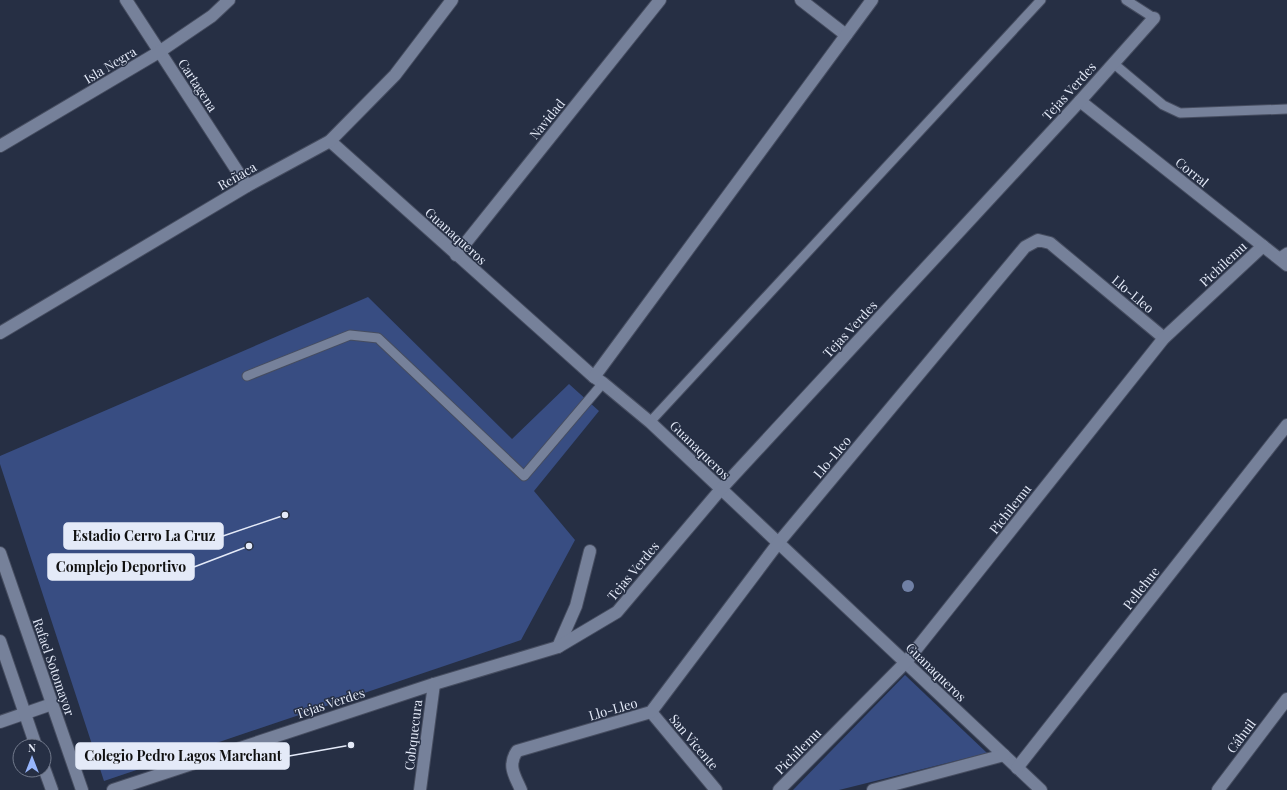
<svg xmlns="http://www.w3.org/2000/svg" width="1287" height="790" font-family="'Playfair Display',serif">
<rect width="100%" height="100%" fill="#262f44"/>
<g fill="#384d82">
<polygon points="368,297 512,439 569,384 599,411 534,491 575,540 521,640 104,781 0,464 0,456"/>
<polygon points="905,675 987,753 839,790 793,790"/>
</g>
<g fill="none" stroke-linecap="round" stroke-linejoin="round">
<defs>
<g id="lane">
<polyline points="1126,0 1154,18"/>
<polyline points="1113,63 1163,105 1180,113 1287,109"/>
<polyline points="1278,258 1287,252"/>
<polyline points="247,376 350,335 378,338 524,476 603,383"/>
<polyline points="650,422 1041,0"/>
</g>
<g id="street">
<polyline points="126,0 247,186"/>
<polyline points="801,0 846,35"/>
<polyline points="1080,101 1287,265"/>
<polyline points="330,141 594,377 603,383 650,422 1041,790"/>
<polyline points="0,146 159,52 212,16 229,0"/>
<polyline points="456,255 660,0"/>
<polyline points="0,333 247,186 330,141 395,75 452,0"/>
<polyline points="594,377 872,0"/>
<polyline points="558,647 576,606 590,551"/>
<polyline points="651,712 716,790"/>
<polyline points="0,722 52,704"/>
<polyline points="1017,768 1287,425"/>
<polyline points="113,790 434,684 558,647 617,612 721,489 1080,101 1154,18"/>
<polyline points="420,790 434,684"/>
<path d="M 521,790 C 515,776 507,766 517,751 L 651,712 L 779,542 L 1025,247 L 1038,240 L 1050,243 L 1164,338"/>
<polyline points="779,790 906,662 1164,338 1263,246"/>
<polyline points="873,790 1004,755"/>
<polyline points="1218,790 1287,699"/>
</g>
<g id="secondary">
<polyline points="0,553 82,790"/>
<polyline points="0,641 36,746"/>
<polyline points="44,768 52,790"/>
</g>
</defs>
<use href="#lane" stroke="#464d60" stroke-width="11"/>
<use href="#street" stroke="#464d60" stroke-width="14"/>
<use href="#secondary" stroke="#464d60" stroke-width="14"/>
<use href="#lane" stroke="#76819a" stroke-width="9"/>
<use href="#street" stroke="#76819a" stroke-width="12"/>
<use href="#secondary" stroke="#76819a" stroke-width="12"/>
</g>
<circle fill="#7080a5" cx="908" cy="586" r="6"/>
<g text-anchor="middle" stroke-width="3" stroke-linejoin="round" paint-order="stroke">
<g font-size="13" fill="#e4eaf8" stroke="#262f44">
<text transform="translate(110 65) rotate(-31)" y="5">Isla Negra</text>
<text transform="translate(198 85) rotate(57)" y="5">Cartagena</text>
<text transform="translate(1069 91) rotate(-48)" y="5">Tejas Verdes</text>
<text transform="translate(547 119) rotate(-51)" y="5">Navidad</text>
<text transform="translate(1192 172) rotate(39)" y="5">Corral</text>
<text transform="translate(237 176) rotate(-30)" y="5">Reñaca</text>
<text transform="translate(456 236) rotate(42)" y="5">Guanaqueros</text>
<text transform="translate(1223 264) rotate(-43)" y="5">Pichilemu</text>
<text transform="translate(1133 294) rotate(40)" y="5">Llo-Lleo</text>
<text transform="translate(850 329) rotate(-47)" y="5">Tejas Verdes</text>
<text transform="translate(700 450) rotate(44)" y="5">Guanaqueros</text>
<text transform="translate(832 457) rotate(-50)" y="5">Llo-Lleo</text>
<text transform="translate(1010 509) rotate(-52)" y="5">Pichilemu</text>
<text transform="translate(633 571) rotate(-50)" y="5">Tejas Verdes</text>
<text transform="translate(1141 588) rotate(-52)" y="5">Pellehue</text>
<text transform="translate(54 667) rotate(71)" y="5">Rafael Sotomayor</text>
<text transform="translate(936 672) rotate(44)" y="5">Guanaqueros</text>
<text transform="translate(330 703) rotate(-18)" y="5">Tejas Verdes</text>
<text transform="translate(613 709) rotate(-16)" y="5">Llo-Lleo</text>
<text transform="translate(413 735) rotate(-83)" y="5">Cobquecura</text>
<text transform="translate(1241 736) rotate(-53)" y="5">Cáhuil</text>
<text transform="translate(694 742) rotate(50)" y="5">San Vicente</text>
<text transform="translate(798 751) rotate(-45)" y="5">Pichilemu</text>
</g>
</g>
<path fill="none" stroke="#e4eaf8" stroke-width="1.5" d="M285 515L223 536M249 546L194 567M351 745L289 756"/>
<g fill="#e4eaf8" stroke="#262f44" stroke-width="1.5">
<circle cx="285" cy="515" r="4"/>
<circle cx="249" cy="546" r="4"/>
<circle cx="351" cy="745" r="4"/>
</g>
<g fill="#e4eaf8" stroke="#e4eaf8" stroke-width="1.5">
<rect x="64" y="523" width="159" height="26" rx="4"/>
<rect x="48" y="554" width="146" height="26" rx="4"/>
<rect x="76" y="743" width="213" height="26" rx="4"/>
</g>
<g font-size="14" text-anchor="middle" font-weight="bold" fill="#111">
<text x="144" y="541">Estadio Cerro La Cruz</text>
<text x="121" y="572">Complejo Deportivo</text>
<text x="183" y="761">Colegio Pedro Lagos Marchant</text>
</g>
<g transform="translate(32 758)"><circle r="19" fill="#262f44" stroke="#727a8c"/>
<path d="M0-3L7 15L0 10L-7 15Z" fill="#97b6fd"/>
<text y="-6" font-size="11" font-weight="bold" text-anchor="middle" fill="#e4eaf8">N</text>
</g>
</svg>
